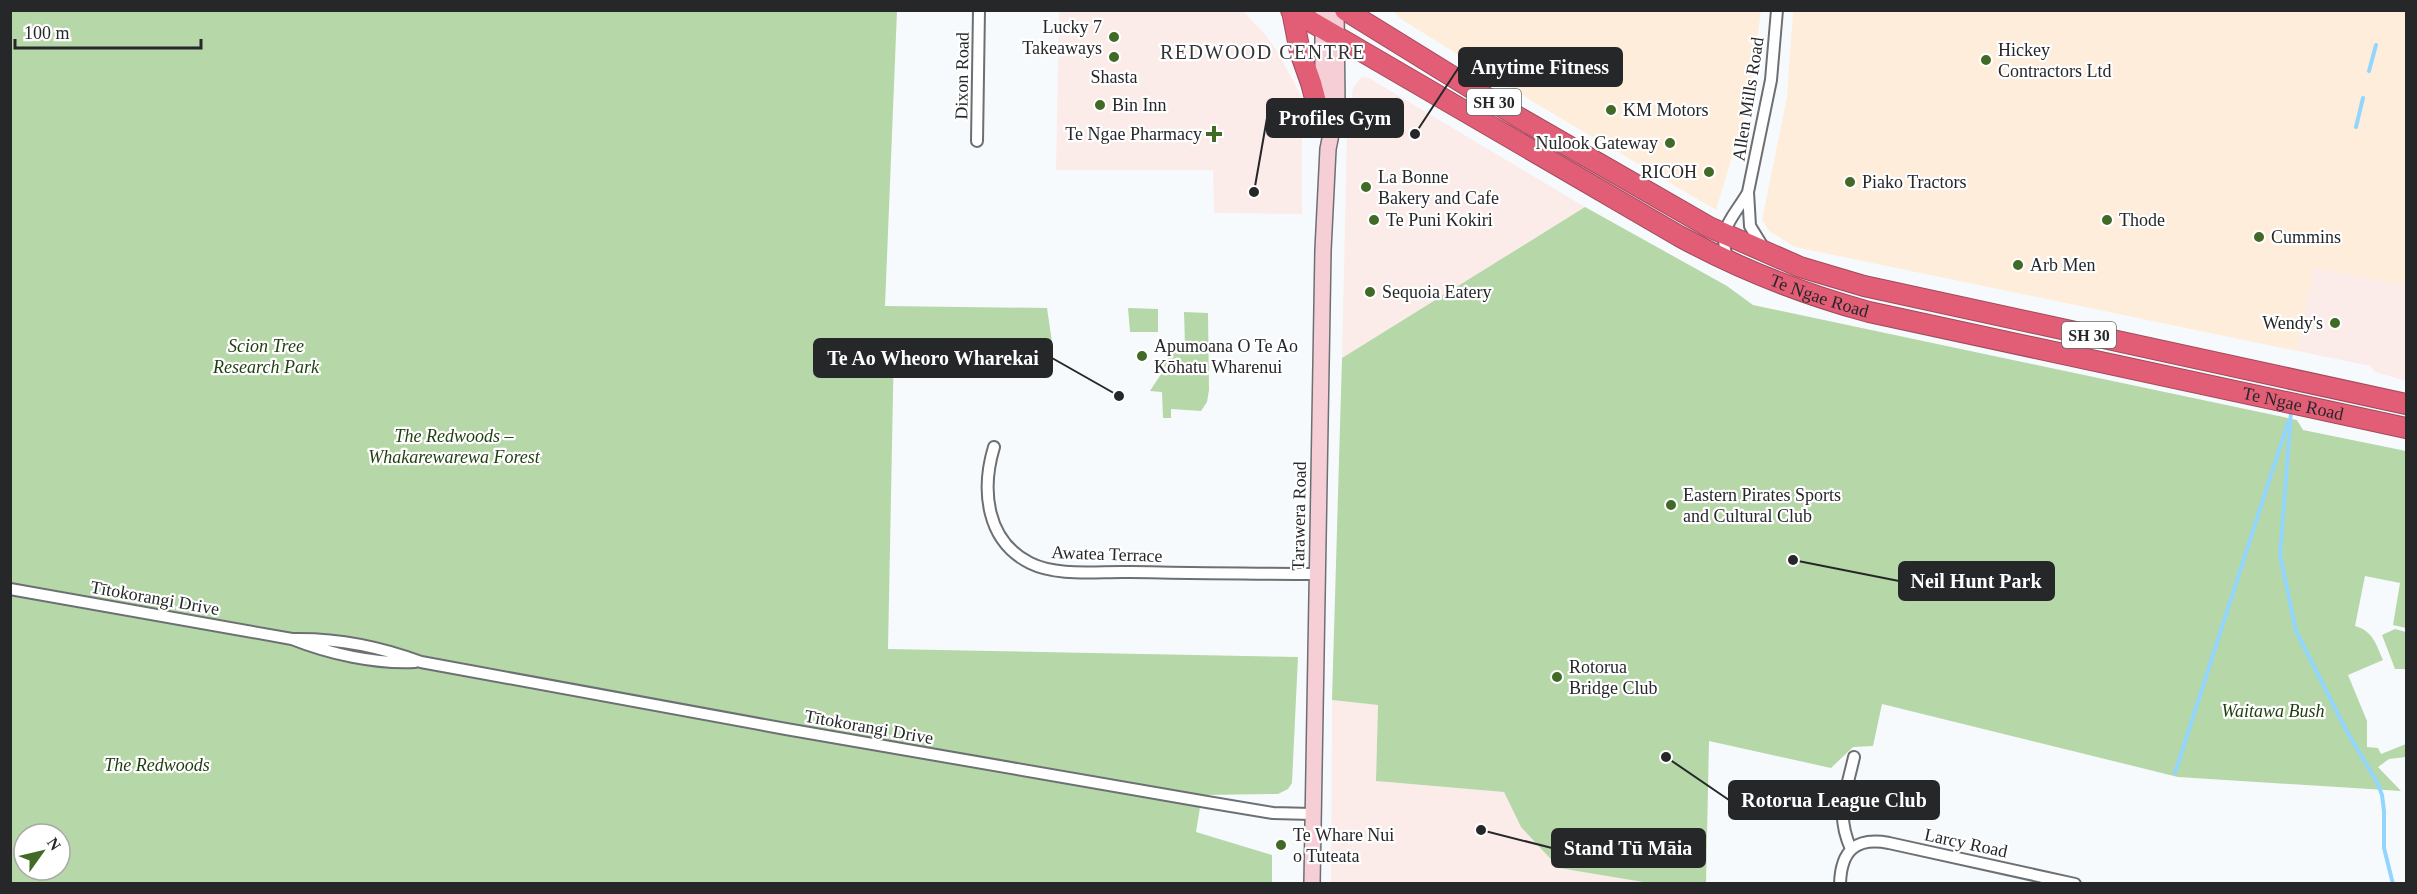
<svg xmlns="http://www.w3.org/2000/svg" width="2417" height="894" viewBox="0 0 2417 894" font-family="Georgia,serif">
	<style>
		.commercial { fill: #fcece9 }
		.industrial { fill: #feeddb }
		.green { fill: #b6d7a8; fill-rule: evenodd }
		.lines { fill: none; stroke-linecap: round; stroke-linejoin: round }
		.stream { stroke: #93d6fd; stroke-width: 4 }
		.street-casing { stroke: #6d7073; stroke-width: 14 }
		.secondary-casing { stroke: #6d7073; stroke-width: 18 }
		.highway-casing { stroke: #a04a5b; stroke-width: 22 }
		.street { stroke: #fff; stroke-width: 10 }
		.secondary { stroke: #f6ced6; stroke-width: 15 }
		.highway { stroke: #e25d76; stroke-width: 20 }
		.poi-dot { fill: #406a26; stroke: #fff; stroke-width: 2 }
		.labels { text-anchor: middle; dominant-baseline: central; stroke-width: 4.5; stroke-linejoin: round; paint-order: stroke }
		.shield { fill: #fff; stroke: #676869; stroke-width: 1.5 }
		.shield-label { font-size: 16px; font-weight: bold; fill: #262729 }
		.poi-label { font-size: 18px; fill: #262729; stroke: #fff; text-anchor: start }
		.street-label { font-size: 18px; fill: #262729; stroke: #fff }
		.park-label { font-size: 18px; font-style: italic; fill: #1e3d0c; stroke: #fff }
		.neighbourhood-label { font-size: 20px; letter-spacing: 1.5px; fill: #333638; stroke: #fff }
		.leader { fill: none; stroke: #262729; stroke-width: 2 }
		.callout-dot { fill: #262729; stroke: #fff; stroke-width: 2 }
		.callout { fill: #262729; stroke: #262729; stroke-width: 2 }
		.callout-label { font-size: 20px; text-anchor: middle; font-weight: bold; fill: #fff }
	</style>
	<rect width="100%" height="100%" fill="#f7fafd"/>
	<path class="commercial" d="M1059,11H1243L1264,33L1277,51L1302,97V214L1214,213L1213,170H1056Z
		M1362,77L1369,78L1585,207L1342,358L1347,133L1353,87Z
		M2314,266L2406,286V381L2375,372L2370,366L2297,351Z
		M1332,700L1378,705L1376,781L1504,792L1521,827L1559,868L1649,883L1331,884Z"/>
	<path class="industrial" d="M1393,11H1761L1749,100L1716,210L1535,103L1401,19Z
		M1793,11H2406V286L2314,267L2297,351L1795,247L1769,231L1762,220L1787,97Z"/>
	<path class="green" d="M10,11H897L885,306L1047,308L1052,342L894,343L888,649L1298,657L1292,783L1288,789L1278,794L1202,795L1196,832L1272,855V883H11ZM24,834H60V870H24Z
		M1585,207L1727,286L1753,305L2297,420L2303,430L2406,451V628L2393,625L2400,583L2365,576L2355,626C2373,631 2376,644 2383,660L2348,675L2367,721V747L2378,748L2381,754L2406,744V757L2389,759L2378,767L2401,791L2178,777L1882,704L1873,746L1853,747L1831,768L1709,741L1706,883H1649L1559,868L1521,827L1504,792L1376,781L1378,705L1332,700L1342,358Z
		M1128,308L1158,309V332H1130Z
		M1184,312L1208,313L1209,390L1207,402L1201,411L1171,409V418H1163L1162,392L1150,391C1154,384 1160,377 1163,370C1169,352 1160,347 1185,346Z
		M2395,629L2406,632V669H2395L2382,635Z"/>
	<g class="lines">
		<path class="stream" d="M2369,71L2376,45
			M2356,127L2363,98
			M2291,412L2280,555L2296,631L2346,730L2377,782L2382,795L2384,811V848L2393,884
			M2175,773L2288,422"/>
		<g class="street-casing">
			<path id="street" d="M977,141L979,10
				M1763,247L1750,226L1748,192L1771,80L1777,10
				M1728,261C1717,228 1731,221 1747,194
				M994,447C981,490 986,541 1030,563C1058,577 1098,571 1130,572C1192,573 1255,574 1318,574
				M10,589L292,639C330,654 375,664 415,662
				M292,639C335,638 381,647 421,662L786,729L1207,802L1273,813L1312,814
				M1851,849C1835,814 1846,793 1854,757
				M1840,884C1841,850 1856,837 1889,843L2075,884"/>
		</g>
		<g class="secondary-casing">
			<path id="secondary" d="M1323,10V114
				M1312,884L1323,250L1328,149L1337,104L1336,10"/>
		</g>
		<g class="highway-casing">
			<g id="highway">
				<path id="s1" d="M1291,10L1679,236C1739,269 1803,294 1869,312L2406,428"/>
				<path d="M1345,10L1518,117L1709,227L1800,267L1864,286L2406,404"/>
				<path d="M1292,11L1300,52L1311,83L1322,125"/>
			</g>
		</g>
		<use href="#street" class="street"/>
		<use href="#secondary" class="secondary"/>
		<use href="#highway" class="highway"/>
	</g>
	<g class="poi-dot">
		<circle cx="1114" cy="37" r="6"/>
		<circle cx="1114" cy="57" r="6"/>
		<circle cx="1986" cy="60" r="6"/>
		<circle cx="1100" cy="105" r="6"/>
		<circle cx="1611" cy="110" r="6"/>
		<path d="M1211 125h6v6h6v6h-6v6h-6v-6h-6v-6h6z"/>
		<circle cx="1670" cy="143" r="6"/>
		<circle cx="1709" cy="172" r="6"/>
		<circle cx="1850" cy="182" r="6"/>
		<circle cx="1366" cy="187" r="6"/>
		<circle cx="1374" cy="220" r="6"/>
		<circle cx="2107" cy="220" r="6"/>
		<circle cx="2259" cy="237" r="6"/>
		<circle cx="2018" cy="265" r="6"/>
		<circle cx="1370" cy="292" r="6"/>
		<circle cx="2335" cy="323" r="6"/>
		<circle cx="1142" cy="356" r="6"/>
		<circle cx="1671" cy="505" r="6"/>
		<circle cx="1557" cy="677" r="6"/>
		<circle cx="1281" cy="845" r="6"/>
	</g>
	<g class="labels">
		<g class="shield">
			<rect x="1467" y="89" width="54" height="26" rx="4.5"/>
			<rect x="2062" y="322" width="54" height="26" rx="4.5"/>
		</g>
		<g class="shield-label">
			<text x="1494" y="102">SH 30</text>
			<text x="2089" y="335">SH 30</text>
		</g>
		<g class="poi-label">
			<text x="1102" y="27" text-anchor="end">Lucky 7<tspan x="1102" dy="21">Takeaways</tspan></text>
			<text x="1998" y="50">Hickey<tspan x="1998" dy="21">Contractors Ltd</tspan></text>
			<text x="1114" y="77" text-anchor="middle">Shasta</text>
			<text x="1112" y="105">Bin Inn</text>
			<text x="1623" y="110">KM Motors</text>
			<text x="1202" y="134" text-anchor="end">Te Ngae Pharmacy</text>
			<text x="1658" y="143" text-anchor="end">Nulook Gateway</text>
			<text x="1697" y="172" text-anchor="end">RICOH</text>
			<text x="1378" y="177">La Bonne<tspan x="1378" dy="21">Bakery and Cafe</tspan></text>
			<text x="1862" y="182">Piako Tractors</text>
			<text x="1386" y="220">Te Puni Kokiri</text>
			<text x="2119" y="220">Thode</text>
			<text x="2271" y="237">Cummins</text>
			<text x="2030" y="265">Arb Men</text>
			<text x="1382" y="292">Sequoia Eatery</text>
			<text x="2323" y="323" text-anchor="end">Wendy's</text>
			<text x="1154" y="346">Apumoana O Te Ao<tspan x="1154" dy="21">Kōhatu Wharenui</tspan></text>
			<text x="1683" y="495">Eastern Pirates Sports<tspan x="1683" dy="21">and Cultural Club</tspan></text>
			<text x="1569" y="667">Rotorua<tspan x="1569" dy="21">Bridge Club</tspan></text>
			<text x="1293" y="835">Te Whare Nui<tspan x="1293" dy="21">o Tuteata</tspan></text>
		</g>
		<g class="street-label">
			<text transform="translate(962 76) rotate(-89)">Dixon Road</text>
			<text transform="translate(1748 99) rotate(-81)">Allen Mills Road</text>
			<text stroke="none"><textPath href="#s1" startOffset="602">Te Ngae Road</textPath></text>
			<text stroke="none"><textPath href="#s1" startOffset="1088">Te Ngae Road</textPath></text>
			<text transform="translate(1299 516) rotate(-89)">Tarawera Road</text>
			<text transform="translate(1107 554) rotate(2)">Awatea Terrace</text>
			<text transform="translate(155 598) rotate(10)">Tītokorangi Drive</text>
			<text transform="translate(869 727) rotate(10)">Tītokorangi Drive</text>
			<text transform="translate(1966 843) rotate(12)">Larcy Road</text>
		</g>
		<g class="park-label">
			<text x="266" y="346">Scion Tree<tspan x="266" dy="21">Research Park</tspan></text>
			<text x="454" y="436">The Redwoods –<tspan x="454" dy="21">Whakarewarewa Forest</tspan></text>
			<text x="2273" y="711">Waitawa Bush</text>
			<text x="157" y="765">The Redwoods</text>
		</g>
		<g class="neighbourhood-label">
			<text x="1263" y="52">REDWOOD CENTRE</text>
		</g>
	</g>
	<path class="leader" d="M1415 134L1459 67M1254 192L1267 118M1119 396L1052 358M1793 560L1899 581M1666 757L1729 800M1481 830L1552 848"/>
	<g class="callout-dot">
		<circle cx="1415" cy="134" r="6"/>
		<circle cx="1254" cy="192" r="6"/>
		<circle cx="1119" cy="396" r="6"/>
		<circle cx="1793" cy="560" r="6"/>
		<circle cx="1666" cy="757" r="6"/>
		<circle cx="1481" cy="830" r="6"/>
	</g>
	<g class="callout">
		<rect x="1459" y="48" width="163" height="38" rx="6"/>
		<rect x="1267" y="99" width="136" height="38" rx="6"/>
		<rect x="814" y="339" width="238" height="38" rx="6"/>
		<rect x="1899" y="562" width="155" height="38" rx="6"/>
		<rect x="1729" y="781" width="210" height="38" rx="6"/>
		<rect x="1552" y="829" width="153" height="38" rx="6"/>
	</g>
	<g class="callout-label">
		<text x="1540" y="74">Anytime Fitness</text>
		<text x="1335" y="125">Profiles Gym</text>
		<text x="933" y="365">Te Ao Wheoro Wharekai</text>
		<text x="1976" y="588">Neil Hunt Park</text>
		<text x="1834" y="807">Rotorua League Club</text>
		<text x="1628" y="855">Stand Tū Māia</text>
	</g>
	<rect width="2417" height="894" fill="none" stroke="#262729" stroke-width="24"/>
	<g transform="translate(42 852) rotate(56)"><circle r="28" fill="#ffffff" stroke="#a8a9a9" stroke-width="1.5"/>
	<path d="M0-4.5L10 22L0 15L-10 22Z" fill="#406a26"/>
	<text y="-9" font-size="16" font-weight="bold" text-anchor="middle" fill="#262729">N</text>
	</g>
	<path d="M15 39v9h186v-9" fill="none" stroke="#262729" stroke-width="3"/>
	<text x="24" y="39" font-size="18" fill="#262729" stroke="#ffffff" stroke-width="4.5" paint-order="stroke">100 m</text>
</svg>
